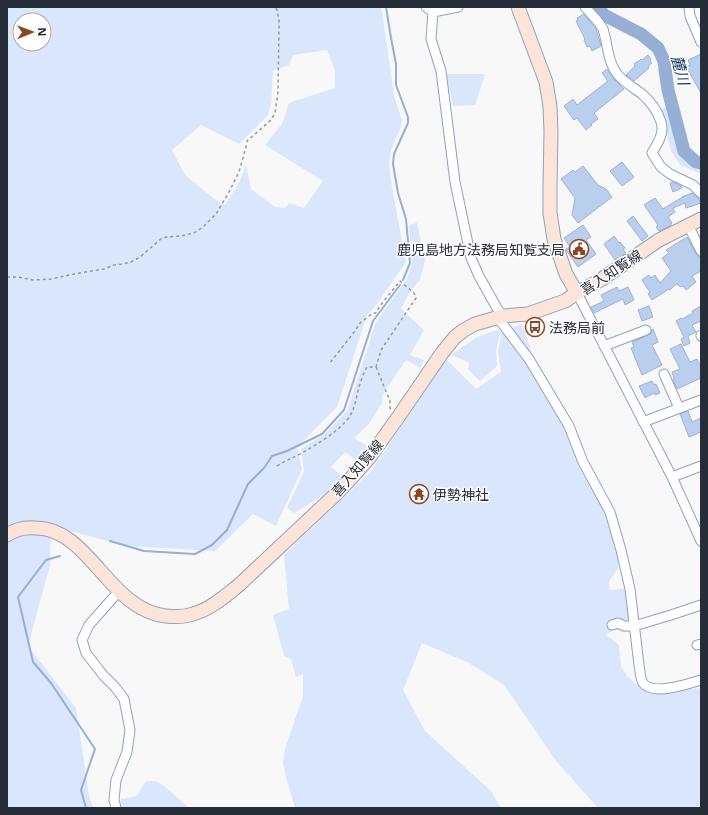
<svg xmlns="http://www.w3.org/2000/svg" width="708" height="815" viewBox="0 0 708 815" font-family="'Open Sans','Noto Sans JP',sans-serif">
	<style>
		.green { fill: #d9e6fb; fill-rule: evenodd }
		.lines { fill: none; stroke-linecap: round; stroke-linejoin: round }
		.stream { stroke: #97afd5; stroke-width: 2 }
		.river { stroke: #97afd5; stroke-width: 13 }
		.building { fill: #baceee; stroke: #9fb2d1 }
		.street-casing { stroke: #8fa2c0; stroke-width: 11 }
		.secondary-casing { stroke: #8fa2c0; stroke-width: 15 }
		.path { stroke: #94989e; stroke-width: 1.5; stroke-dasharray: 3 3; stroke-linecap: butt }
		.street { stroke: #fff; stroke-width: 9 }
		.secondary { stroke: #fce4d9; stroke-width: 13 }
		.labels { text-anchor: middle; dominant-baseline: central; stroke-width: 3; stroke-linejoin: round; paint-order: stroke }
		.poi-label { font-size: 14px; fill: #252d39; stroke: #fff; text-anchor: start }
		.street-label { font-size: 14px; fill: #252d39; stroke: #fff }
		.water-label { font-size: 15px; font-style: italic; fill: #153161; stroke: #fff }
	</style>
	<rect width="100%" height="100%" fill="#f8f8f8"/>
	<path class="green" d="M7,7H381L387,45L394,96L402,120L401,127L391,150L389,164L392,188L406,262L374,308L367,315L337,407L297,447L302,469L276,526L253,514L215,551L127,546L51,526L50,565L28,646L76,708L89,796L93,808H7ZM20,20H44V44H20ZM327,50L335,71V88L289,103L282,124L265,145L323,181L304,208L289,203L285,208L275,207L251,189L246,165L240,181L225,205L217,201L185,175L172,150L201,125L239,144L268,115L271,104L273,71L289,65L293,55Z
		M657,69H660L673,125L681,153L692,165L701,168V174L680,165L671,151L661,111L666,106Z
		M446,74H485L475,105L453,106Z
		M417,223L419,233L425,260L420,280L409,293L401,309L424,330L410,355L424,360L420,368L406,360L383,394L382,403L368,425L354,438L369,447L356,460L345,452L331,467L343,477L324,495L294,513L287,508L304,471L301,449L324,435L347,411L376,322L407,279L412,263L409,225Z
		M522,324L531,350L526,359L566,427L608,516L618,554V569L609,581L610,590L628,588L631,623L625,632L614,629L606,635L619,645L621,667L628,677L641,688L654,693L701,688V808H598L557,762L504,685L467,662L422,643L403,690L425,731L491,791L501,808H295L286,777L283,763L285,749L303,696V674L296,677L291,659L284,656L273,615L289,609L284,555L372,470L446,359L476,389L501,372L498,352L502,332Z
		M497,330L501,331L496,351L497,366L480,381L468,369L469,363C464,359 457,358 451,355L477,337Z
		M147,781H155L163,785L189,808H125L120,804L121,799L137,796L143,785Z"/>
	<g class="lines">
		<path class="stream" d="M386,7L391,38L396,64V85L408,117V123L394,154L393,164L398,193L406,219L410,263L403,280
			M110,541L144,551L195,554L212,545L227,530L248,484L264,468L272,456L287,451L322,434L344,410L373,321L400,285
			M60,556L46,560L18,597L33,662L51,683L95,749L81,790L86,808"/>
		<path class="river" d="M598,7L604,15L641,34L658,48L664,61L668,90L684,151L696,162L701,163"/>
	</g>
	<path class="building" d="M584,14L596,29L600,42L601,46L592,51L590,46L587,47L584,40L585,39L576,21L578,20L577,18Z
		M701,54V93L686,67L690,65L688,60Z
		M648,55L651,59L650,61L652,63L648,66L649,68L634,81L626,75L635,66L634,64L638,61H639L641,59L642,60Z
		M607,69L614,79L624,89L594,113L598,119L591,124L592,125L586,130L577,118L574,120L564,106L573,99L577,105L608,81L602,73Z
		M622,162L634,177L622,186L610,171Z
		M583,166L598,185L606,189L612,197L578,223L572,215L575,198L561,179L573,170L575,172Z
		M673,182L681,186L682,188L673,192L670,183Z
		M692,193L699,199L701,203L686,208L685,203L673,208L675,212L668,217L672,223L670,226L659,231L656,227L658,225L644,205L655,198L663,209L684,196Z
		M633,216L648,236L642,241L627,221Z
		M583,225L591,237L586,240L596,254L578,267L566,250V249L570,247L564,238Z
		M614,236L619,243L620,242L625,248L623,249L626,253L615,260L604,244Z
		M687,237L696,254L701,258V271L692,276L696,282L686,290L683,286L681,287L676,284L670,290L669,289L652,300L648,294L650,292L642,280L649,275L651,278L655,275L660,283L671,271L662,258L669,253L666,250Z
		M617,287L619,291L628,287L634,300L625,305L623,299L594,313L591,307L604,301L601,295Z
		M649,306L653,317L642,321L638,310Z
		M701,306V321L692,325L696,332L688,336L690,343L684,346L681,339L684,337L676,321L681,318L682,319L693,313L692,311Z
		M653,329L658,342L652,345L662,365L642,375L631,348L634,347L632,342L648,335L651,333L652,330Z
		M681,344L690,362L697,359L701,367V378L677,389L673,379L674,378L672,372L680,369L670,349Z
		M652,381L654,385L656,384L660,393L655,395L654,393L645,398L639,386Z
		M688,411L692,422L701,418V432L689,437L680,414Z"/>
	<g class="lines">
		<g class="street-casing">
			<path id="street" d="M426,7L433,12L458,7
				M585,7C591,14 599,21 603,29C604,32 605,37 606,41C608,52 610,65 618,75C625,83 634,88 642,94C650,101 658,112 661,122C665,133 657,144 652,153L661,167L670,174L693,185L701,193
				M689,7L690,16L701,42
				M433,12L431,39L441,71L455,182L471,258L479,276L498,310L503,316
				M688,225L701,251
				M577,293L672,477L701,541
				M498,318L529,359L569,426L583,462L610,512L621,550L630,589L639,665C640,670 640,678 643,683C653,696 688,684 701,680
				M701,335V336
				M604,346L646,330
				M664,374L679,408
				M643,422L701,400
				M672,477L701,466
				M612,625L618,623L624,626H634L671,615L701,605
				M697,645L701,644
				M116,808L114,800L116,780L127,752L130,730L124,699L115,687L103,675L86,653L82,640L89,625L119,591"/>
		</g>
		<g class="secondary-casing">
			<path id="secondary" d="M518,7L546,82L550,106L551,132L550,186V213L554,239L566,274L577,293
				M7,535C16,529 26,527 36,528C89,528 109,610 166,616C175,617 184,617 193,614C211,609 225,596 239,585L336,494L354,475L369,458L399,416L442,353L455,337L464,330L475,324L503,316L528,314L565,301L577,293L602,279L659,240L701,219"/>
		</g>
		<path class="path" d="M7,277H18L33,280L51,279L79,273L104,269L114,265L123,264L131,262L140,257L162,238L167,237L181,236L194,233L203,227L216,214L228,194L239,172L246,147L247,141L271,120L275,113L278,92L279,25V19L276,7
			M376,367L390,401V408L392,410
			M277,466C286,460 293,458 302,453C317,444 340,431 350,416C357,403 356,394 361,381C362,376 365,371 367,367H376L381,350L416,298L414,293L400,281L379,307L376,313H373L360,323L355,331L329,364"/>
		<use href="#street" class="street"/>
		<use href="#secondary" class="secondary"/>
	</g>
	<defs>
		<g id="civic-ring" transform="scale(1)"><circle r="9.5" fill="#fff" stroke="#8c4520" stroke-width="1.5"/><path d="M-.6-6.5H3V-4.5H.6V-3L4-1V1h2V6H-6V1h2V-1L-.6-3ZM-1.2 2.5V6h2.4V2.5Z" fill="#8c4520"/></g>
		<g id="bus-ring" transform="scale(1)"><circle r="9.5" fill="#fff" stroke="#8c4520" stroke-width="1.5"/><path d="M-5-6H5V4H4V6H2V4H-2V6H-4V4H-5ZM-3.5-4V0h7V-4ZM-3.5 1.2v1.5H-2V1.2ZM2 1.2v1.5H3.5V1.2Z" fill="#8c4520"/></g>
		<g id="temple-ring" transform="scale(1)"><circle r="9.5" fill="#fff" stroke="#8c4520" stroke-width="1.5"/><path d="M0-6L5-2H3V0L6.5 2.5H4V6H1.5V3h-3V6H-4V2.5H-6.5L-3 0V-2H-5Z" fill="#8c4520"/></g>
	</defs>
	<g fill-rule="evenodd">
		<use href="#civic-ring" x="579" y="249"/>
		<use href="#bus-ring" x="535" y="327"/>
		<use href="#temple-ring" x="419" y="494"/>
	</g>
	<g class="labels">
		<g class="poi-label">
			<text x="565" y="249" text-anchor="end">鹿児島地方法務局知覧支局</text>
			<text x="549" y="327">法務局前</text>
			<text x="433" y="494">伊勢神社</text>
		</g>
		<g class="street-label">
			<text transform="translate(611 272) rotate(-33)">喜入知覧線</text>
			<text transform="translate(357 468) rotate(-49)">喜入知覧線</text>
		</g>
		<g class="water-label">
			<text transform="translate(681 70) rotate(75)">麓川</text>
		</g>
	</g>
	<rect width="708" height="815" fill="none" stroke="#252d39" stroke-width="16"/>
	<g transform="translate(32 32) rotate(89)"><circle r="19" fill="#ffffff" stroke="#a8abb0"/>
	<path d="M0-3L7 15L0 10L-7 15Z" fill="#8c4520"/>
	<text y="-6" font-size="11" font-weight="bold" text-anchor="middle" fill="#252d39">N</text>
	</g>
</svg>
